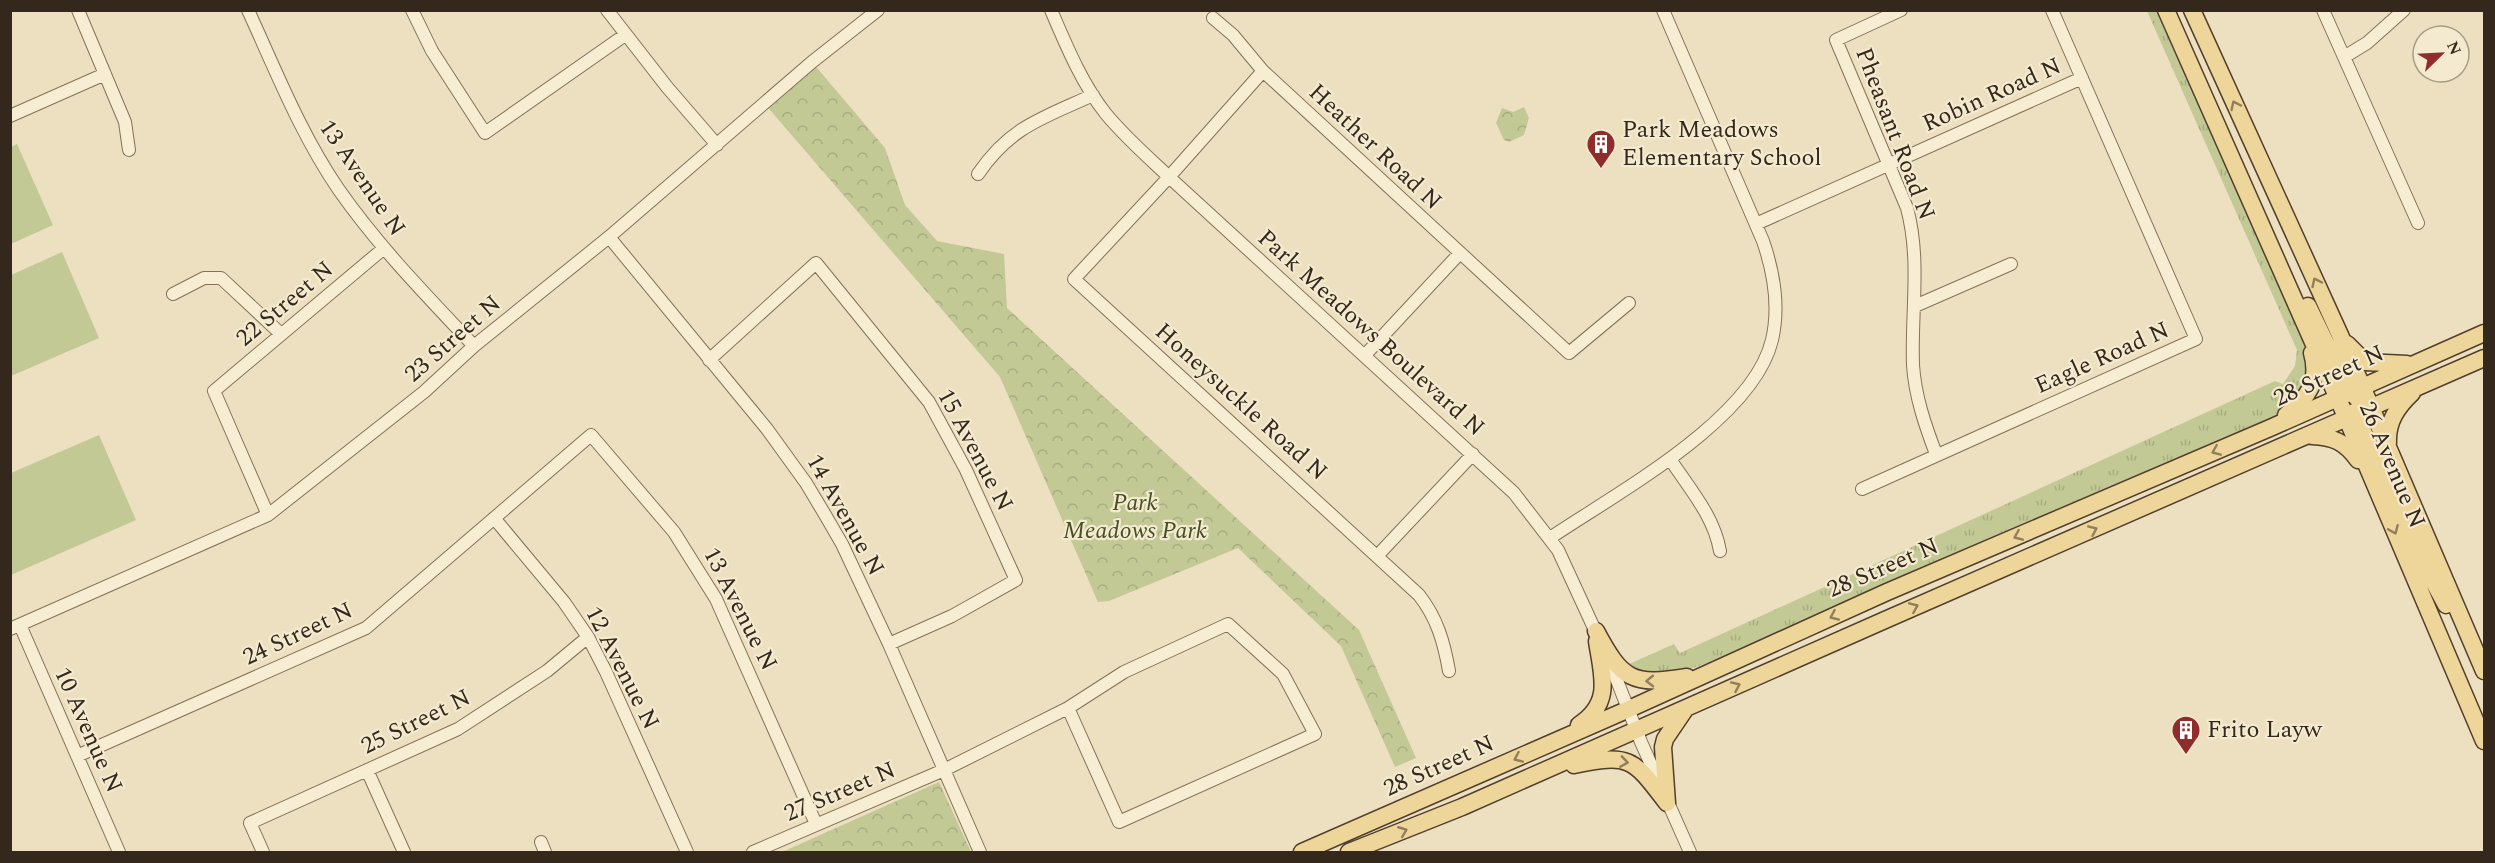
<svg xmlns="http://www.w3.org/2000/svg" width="2495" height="863" viewBox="0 0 2495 863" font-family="Spectral,serif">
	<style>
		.grass { fill: url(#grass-tufts) }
		.park { fill: url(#park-crowns) }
		.garden { fill: #c2c995 }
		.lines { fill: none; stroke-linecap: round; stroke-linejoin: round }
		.minor-casing { stroke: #847159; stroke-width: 14 }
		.major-casing { stroke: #513f2d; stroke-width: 19 }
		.minor { stroke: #f7edd3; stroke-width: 12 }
		.major { stroke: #eed599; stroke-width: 16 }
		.oneway { stroke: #917e5b }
		.labels { text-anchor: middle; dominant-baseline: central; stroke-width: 4.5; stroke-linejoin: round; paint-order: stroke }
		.street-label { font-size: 24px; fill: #34281d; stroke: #f3eacf }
		.poi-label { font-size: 24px; fill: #34281d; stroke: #f3eacf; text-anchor: start }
		.park-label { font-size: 24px; font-style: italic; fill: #444f24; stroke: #f3eacf }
	</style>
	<defs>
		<pattern id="grass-tufts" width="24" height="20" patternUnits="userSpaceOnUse" patternTransform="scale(1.5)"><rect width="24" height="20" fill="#c2c995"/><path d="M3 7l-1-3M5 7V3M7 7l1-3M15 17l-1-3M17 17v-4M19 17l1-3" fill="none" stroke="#a7ad80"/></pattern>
		<pattern id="park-crowns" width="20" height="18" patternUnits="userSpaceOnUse" patternTransform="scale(1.5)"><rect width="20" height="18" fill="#c2c995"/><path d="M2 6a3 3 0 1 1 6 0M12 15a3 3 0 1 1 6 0" fill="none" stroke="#a7ad80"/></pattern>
	</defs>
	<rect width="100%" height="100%" fill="#ece0c0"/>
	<path class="grass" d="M2147,11H2166L2300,332L2312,367L2300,400L2266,421L1711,662L1681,672L1650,677L1627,665L1674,644L1680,653L2275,381L2283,384L2295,366L2297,350Z"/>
	<path class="park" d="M812,62L885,148L905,205L937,241L1004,254L1007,308L1359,630L1416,758L1395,767L1341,646L1238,548L1109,601L1098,602L1000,377L764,103Z
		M1524,107L1529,118L1524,135L1509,142L1504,140L1496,123L1502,108L1513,112Z
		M939,782L971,852H782Z"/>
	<path class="garden" d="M17,144L53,225L11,244V147Z
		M62,252L99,338L11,376V275Z
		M99,435L136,520L11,575V473Z"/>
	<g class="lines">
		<g class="minor-casing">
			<path id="minor" d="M78,10L125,122L129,150
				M248,10C276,71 301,135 339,190C379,247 427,296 474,346
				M412,10L432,51L485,133L625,35
				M607,10L667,87L717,145
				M1051,10C1066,45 1082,84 1106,114C1125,137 1148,157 1169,177L1514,493L1558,550L1599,639
				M1901,10L1836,40L1907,208C1921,260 1911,312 1913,365C1915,396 1925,425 1936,454
				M2323,10L2418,223
				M1213,18L1233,35L1263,71L1569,353L1629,303
				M2344,57L2367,43L2404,10
				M1263,71L1169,177L1074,279L1419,595C1437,618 1444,642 1449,671
				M10,116L105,74
				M978,174C1011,126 1043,118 1093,95
				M1756,224L2082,78
				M609,237L767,429L806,483L824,513L842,544L889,644L980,852
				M173,294L204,278H221L281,334
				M1915,306L2011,264
				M1365,355L1460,253
				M709,360L816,263L929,402L966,470L1016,580L952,616L889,644
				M1670,459C1689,488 1714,516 1720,551
				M1862,489L2196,339L2052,10
				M268,515L214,391L383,249
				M494,518L564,602L588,637L606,672L687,852
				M1550,538C1615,494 1753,420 1772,340C1780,306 1774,273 1763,241L1663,10
				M1378,555L1473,454
				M20,625L119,852
				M10,629L268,515L424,392L474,346L609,237L812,62L878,10
				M1609,660L1641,742L1690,852
				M77,756L366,628L591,435L674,532L716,599L816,824
				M367,770L404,852
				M541,842L545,852
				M263,852L250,823L458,729L547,671L588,637
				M753,852L944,770L1068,708L1124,672L1228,624L1283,674L1315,734L1119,822L1068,708"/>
		</g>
		<g class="major-casing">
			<path id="major" d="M2166,10L2347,419L2484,741
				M2192,10L2340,335L2484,671
				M2308,306L2347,387L2358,399
				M2347,344L2365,362L2407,364
				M2354,412L2432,579L2446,605
				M2286,415C2308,398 2320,381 2312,353
				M2312,436C2334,437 2345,442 2358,460
				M2388,443C2387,422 2397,407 2412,393
				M1596,631C1622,680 1632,686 1687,677
				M1579,725C1613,703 1602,675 1597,641
				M1574,765C1631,753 1633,759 1667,803
				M1667,803L1663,747L1665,739L1684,711
				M1302,852L1629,709L1887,592L2270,428L2484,333
				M1349,852L1462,807L1885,620L2484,358"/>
		</g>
		<use href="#minor" class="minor"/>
		<use href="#major" class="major"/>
	</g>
	<defs><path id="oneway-chevron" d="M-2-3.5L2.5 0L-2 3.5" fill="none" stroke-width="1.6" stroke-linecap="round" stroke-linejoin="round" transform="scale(1.5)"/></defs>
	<g class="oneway">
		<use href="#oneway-chevron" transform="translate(2235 105) rotate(-115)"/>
		<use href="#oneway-chevron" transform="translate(2316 282) rotate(-115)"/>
		<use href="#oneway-chevron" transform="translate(2216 451) rotate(157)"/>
		<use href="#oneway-chevron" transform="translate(2093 530) rotate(-24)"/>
		<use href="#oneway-chevron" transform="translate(2394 530) rotate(67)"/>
		<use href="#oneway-chevron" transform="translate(2018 536) rotate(157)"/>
		<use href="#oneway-chevron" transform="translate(1914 607) rotate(-23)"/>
		<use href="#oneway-chevron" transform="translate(1834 616) rotate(156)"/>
		<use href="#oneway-chevron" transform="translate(1650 681) rotate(179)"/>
		<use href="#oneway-chevron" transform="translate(1736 686) rotate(-24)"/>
		<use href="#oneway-chevron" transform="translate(1518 758) rotate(156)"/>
		<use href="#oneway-chevron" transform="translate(1624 762) rotate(9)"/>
		<use href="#oneway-chevron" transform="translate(1403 831) rotate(-22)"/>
	</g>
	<defs>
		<g id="building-pin" transform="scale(1.5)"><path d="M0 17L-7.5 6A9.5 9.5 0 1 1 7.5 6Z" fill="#902d2c" stroke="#f3eacf"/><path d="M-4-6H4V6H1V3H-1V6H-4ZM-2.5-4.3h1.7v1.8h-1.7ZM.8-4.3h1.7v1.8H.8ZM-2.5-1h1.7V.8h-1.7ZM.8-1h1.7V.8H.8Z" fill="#fff"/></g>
	</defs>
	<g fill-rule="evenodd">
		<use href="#building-pin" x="1601" y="144"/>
		<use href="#building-pin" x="2186" y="730"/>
	</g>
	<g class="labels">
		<g class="street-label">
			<text transform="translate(1992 95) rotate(-24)">Robin Road N</text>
			<text transform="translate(1895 134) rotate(69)">Pheasant Road N</text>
			<text transform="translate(1375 147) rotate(43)">Heather Road N</text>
			<text transform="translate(362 178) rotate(56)">13 Avenue N</text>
			<text transform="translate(285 304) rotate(-40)">22 Street N</text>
			<text transform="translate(1371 333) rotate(42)">Park Meadows Boulevard N</text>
			<text transform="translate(453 339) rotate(-41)">23 Street N</text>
			<text transform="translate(2102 358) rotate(-24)">Eagle Road N</text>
			<text transform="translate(2329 376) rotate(-24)">28 Street N</text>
			<text transform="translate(1241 402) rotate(42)">Honeysuckle Road N</text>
			<text transform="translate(975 450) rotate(62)">15 Avenue N</text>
			<text transform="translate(2392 465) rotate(67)">26 Avenue N</text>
			<text transform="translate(845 515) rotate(61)">14 Avenue N</text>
			<text transform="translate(1883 568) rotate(-23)">28 Street N</text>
			<text transform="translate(740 609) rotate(63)">13 Avenue N</text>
			<text transform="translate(298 634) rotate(-25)">24 Street N</text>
			<text transform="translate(622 668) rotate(63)">12 Avenue N</text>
			<text transform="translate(416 722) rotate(-26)">25 Street N</text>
			<text transform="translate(88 730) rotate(66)">10 Avenue N</text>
			<text transform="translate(1439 766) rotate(-24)">28 Street N</text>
			<text transform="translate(840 792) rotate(-23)">27 Street N</text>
		</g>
		<g class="poi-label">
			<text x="1622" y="130">Park Meadows<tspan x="1622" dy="28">Elementary School</tspan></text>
			<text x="2207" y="730">Frito Layw</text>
		</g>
		<g class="park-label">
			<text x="1135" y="503">Park<tspan x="1135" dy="28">Meadows Park</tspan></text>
		</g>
	</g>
	<rect width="2495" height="863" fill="none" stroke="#34281d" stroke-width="24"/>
	<g transform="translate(2441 54) rotate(66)"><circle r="28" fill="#f3eacf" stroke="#a79c88" stroke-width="1.5"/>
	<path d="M0-4.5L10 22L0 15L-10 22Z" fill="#902d2c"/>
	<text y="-9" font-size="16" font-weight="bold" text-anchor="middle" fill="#34281d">N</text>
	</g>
</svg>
